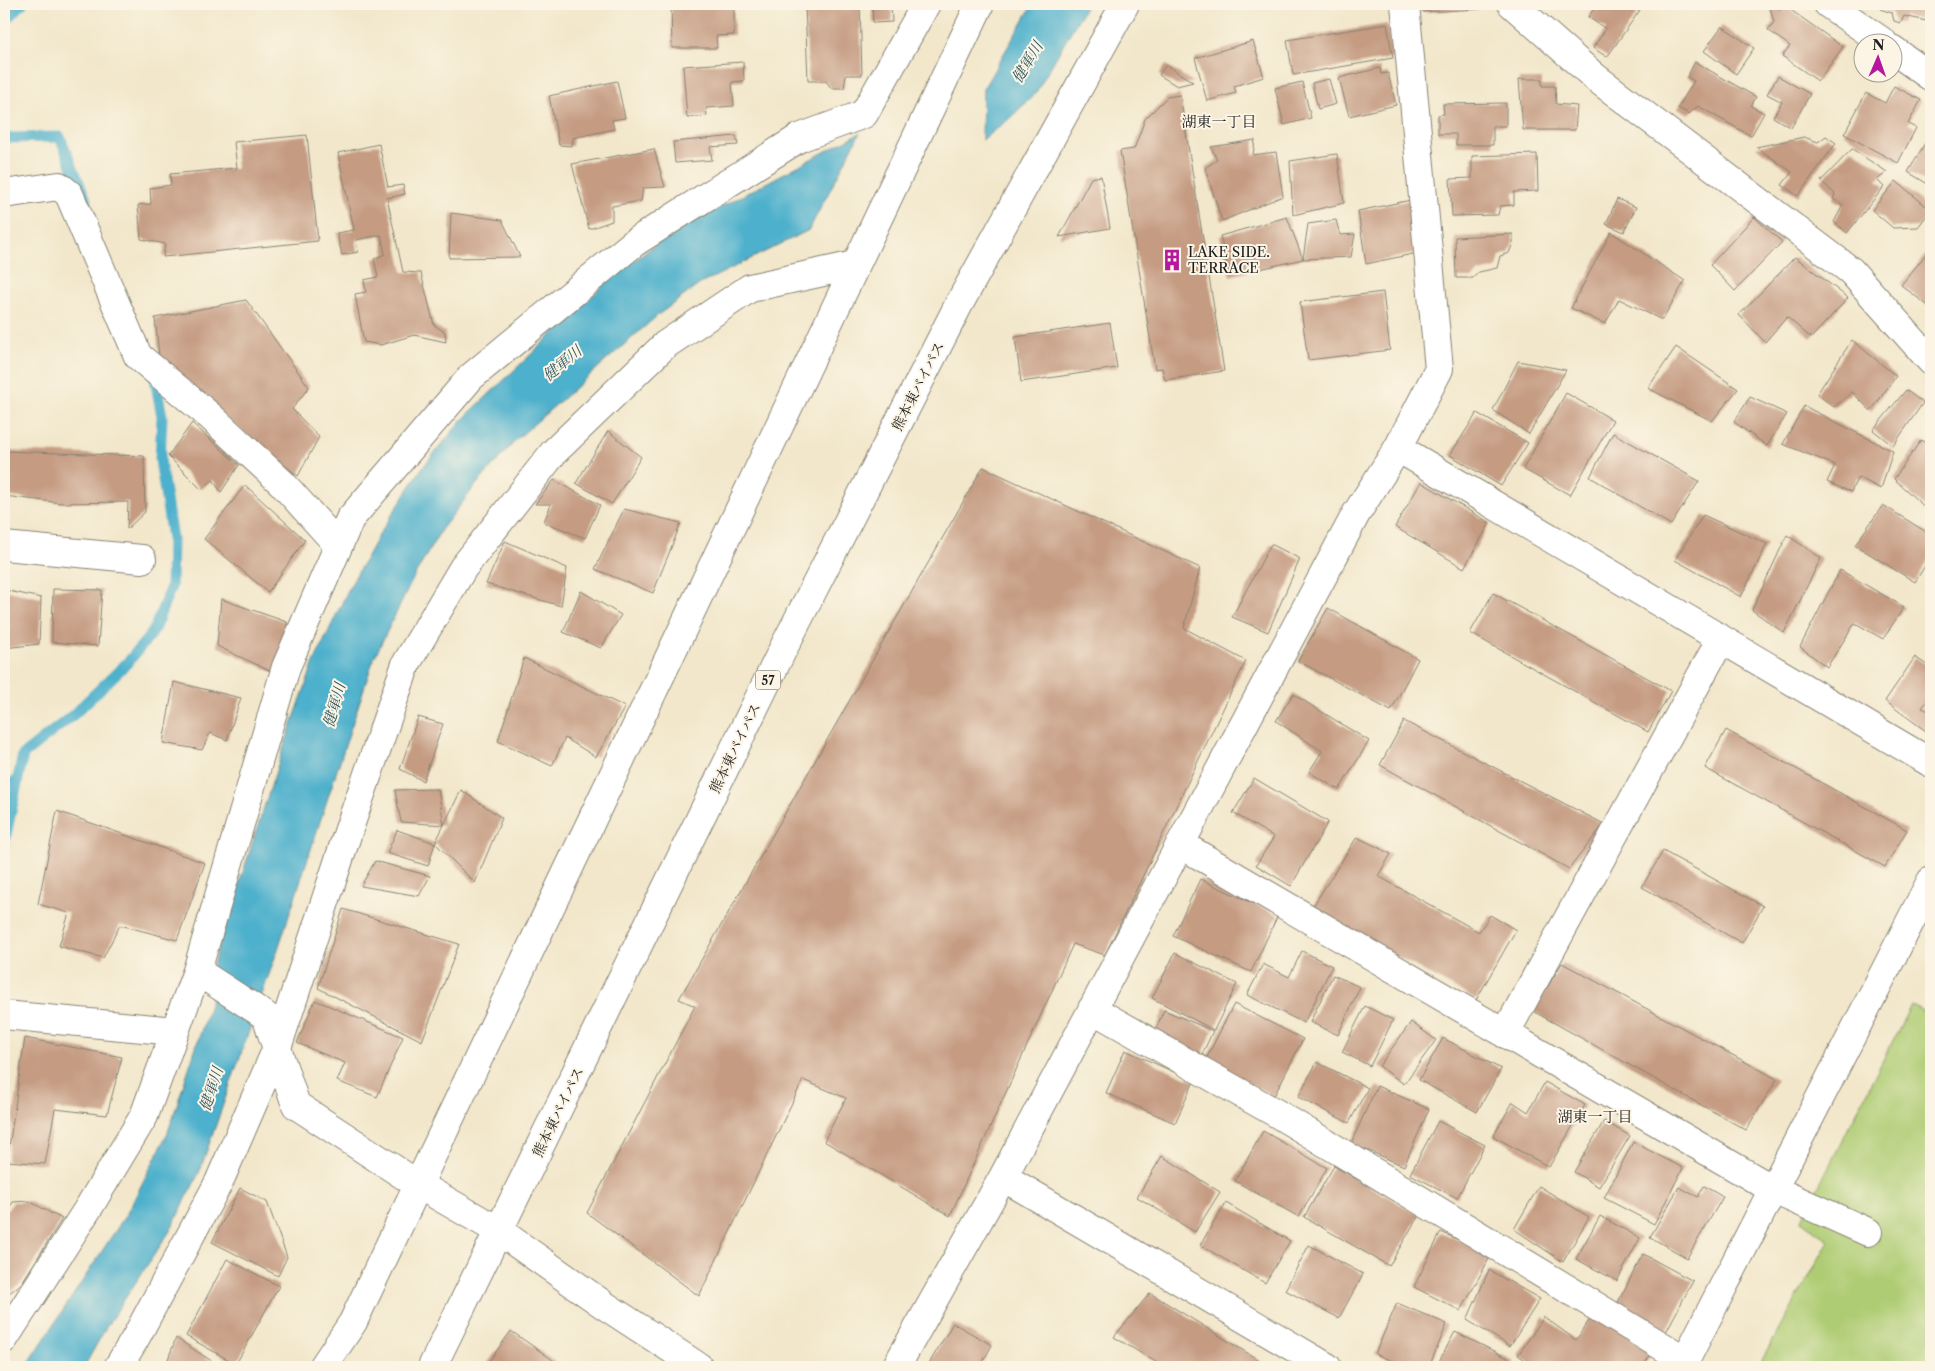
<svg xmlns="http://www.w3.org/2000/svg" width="1935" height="1371" viewBox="0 0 1935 1371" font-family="'Libre Caslon Text','Noto Serif JP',serif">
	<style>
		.green { fill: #aecc73; stroke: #657448 }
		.water { fill: #4db0cc; stroke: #346674 }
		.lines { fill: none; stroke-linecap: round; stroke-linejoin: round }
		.stream { stroke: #4db0cc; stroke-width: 11 }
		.building { fill: #c59b82 }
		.minor-casing { stroke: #878274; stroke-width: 30 }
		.highway-casing { stroke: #878274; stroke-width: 30 }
		.minor { stroke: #fff; stroke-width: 28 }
		.highway { stroke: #fff; stroke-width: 28 }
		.labels { text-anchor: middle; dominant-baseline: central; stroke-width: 4; stroke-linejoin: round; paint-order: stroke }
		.shield { fill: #fcf5e5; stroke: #5f5d58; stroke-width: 1 }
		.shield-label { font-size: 12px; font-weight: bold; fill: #1c1c1c }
		.poi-label { font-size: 14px; fill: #1c1c1c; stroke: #fcf5e5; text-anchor: start }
		.street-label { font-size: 14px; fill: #1c1c1c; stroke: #fcf5e5 }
		.water-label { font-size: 15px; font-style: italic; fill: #305762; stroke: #fcf5e5 }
		.neighbourhood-label { font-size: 15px; fill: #1c1c1c; stroke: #fcf5e5 }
	</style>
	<rect width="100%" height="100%" fill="#fcf5e5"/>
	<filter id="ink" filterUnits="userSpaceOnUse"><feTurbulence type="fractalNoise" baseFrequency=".02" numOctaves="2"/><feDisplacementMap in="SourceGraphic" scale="10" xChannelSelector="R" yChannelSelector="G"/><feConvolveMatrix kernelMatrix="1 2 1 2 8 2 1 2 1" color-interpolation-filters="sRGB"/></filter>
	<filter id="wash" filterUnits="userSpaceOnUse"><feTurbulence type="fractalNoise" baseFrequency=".0096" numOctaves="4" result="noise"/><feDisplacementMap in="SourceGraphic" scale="20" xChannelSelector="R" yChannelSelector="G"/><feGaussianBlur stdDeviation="1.12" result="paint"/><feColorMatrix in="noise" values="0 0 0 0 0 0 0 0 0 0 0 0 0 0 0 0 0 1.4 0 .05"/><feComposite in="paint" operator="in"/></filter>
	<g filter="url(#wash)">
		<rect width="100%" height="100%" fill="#f2e7cb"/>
		<path class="green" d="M1911,1005L1931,1015V1367H1758L1829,1241L1801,1221Z"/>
		<path class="water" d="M1033,4H1087L1035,94L1009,119L982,140L983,89Z
			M860,133L809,230L700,284L658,315L517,439L476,485L441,530L415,575L374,658L278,949L199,1173L170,1231L108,1324L84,1367H26L127,1213L167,1135L210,1004L212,967L283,749L314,662L349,588L377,538L422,468L462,420L609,280L668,235Z"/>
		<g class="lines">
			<path class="stream" d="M4,21L22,4
				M4,138L60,137L87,202
				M4,781L17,784
				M4,844L23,755L73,715L128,662L153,632L171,587L172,538L160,460L162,416L154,374"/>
		</g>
		<g id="blocks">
			<path class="building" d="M671,4H734V35L716,36L717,48H672Z
				M805,4H860L862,75H846L844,88H831L826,81H808Z
				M872,4H891L892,22L873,23Z
				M1422,4H1480L1481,9L1423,12Z
				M1597,4H1631L1640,10L1607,57L1593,48L1606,29L1588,17Z
				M1769,4L1779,9L1788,8L1843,47L1818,81L1782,56L1790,46L1768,30L1774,22Z
				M1882,4H1931V22L1904,16L1901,23L1894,21L1892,13L1880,9Z
				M1387,24L1393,58L1293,75L1287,40Z
				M1722,26L1754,48L1736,74L1704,51Z
				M1253,41L1264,77L1234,86L1236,93L1207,101L1195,58Z
				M743,62L744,81L732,82L734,106L706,108L707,116L687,118L683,66Z
				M1695,62L1756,97L1751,106L1764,113L1751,136L1698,106L1689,114L1678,108L1694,81L1687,77Z
				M1166,65L1193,82L1177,86L1159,75Z
				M1380,68L1381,74L1388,73L1396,105L1349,116L1339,78Z
				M1778,76L1810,94L1791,128L1773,117L1782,102L1767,94Z
				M1329,79L1336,104L1318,109L1312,83Z
				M1519,79H1542V86H1555L1556,104L1577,106L1575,130H1523Z
				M617,81L625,118L612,120L614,129L573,138L572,146L559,145L549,96Z
				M1302,82L1311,118L1284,125L1275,88Z
				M1894,86L1921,100L1908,124L1916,128L1898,163L1844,134L1866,93L1885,103Z
				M1180,95L1224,371L1165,380L1162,368L1155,369L1120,151L1134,149L1145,119L1167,97Z
				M1506,103V126H1493V145H1456V134H1438V115L1444,114L1443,104Z
				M1931,133V186L1908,172Z
				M307,135L318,241L163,257L165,244L141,239L138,205L151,204L150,188L171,185L170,174L237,168L234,142Z
				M736,136L738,145L710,147L712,160L675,163L673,142Z
				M1826,136L1836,143L1798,196L1782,185L1792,172L1756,147L1804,137L1818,142Z
				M1255,140L1253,155L1276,152L1283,196L1222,221L1205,168L1217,160L1211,147Z
				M379,144L388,187L403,185L405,194L387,198L403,272L421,273L434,325L445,332L446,342L414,335L381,345L364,342L355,294L366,292L364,280L378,277L374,259L385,254L381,235L356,240L358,252L342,255L337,233L354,230L338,153Z
				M654,149L665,187L643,188L641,201L612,206V221L589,229L572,164Z
				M1852,149L1887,172L1877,180L1884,187L1847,233L1834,222L1843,205L1833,199L1835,194L1821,181Z
				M1337,154L1344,203L1293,215L1290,161Z
				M1537,154L1538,191L1514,192V205L1500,206L1498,215L1452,216L1450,179L1472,178V156Z
				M1101,176L1110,228L1059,237L1091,178Z
				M1896,181L1931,210L1918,227L1893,228L1872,210Z
				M1617,199L1636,207L1624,232L1606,224Z
				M1411,200L1422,252L1366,264L1358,211Z
				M451,213L502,220L520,257L449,258Z
				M1287,217L1303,259L1230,276L1220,236Z
				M1754,217L1782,242L1735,291L1710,265Z
				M1336,220L1340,235L1355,234L1351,257L1303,259L1308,224Z
				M1611,232L1685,281L1662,320L1619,299L1605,324L1571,308Z
				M1513,234V243L1509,253L1500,256L1497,268L1479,272L1473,278H1456L1455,237Z
				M1931,248V308L1901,285Z
				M1795,257L1848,298L1811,338L1787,317L1765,342L1739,315Z
				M1383,292L1390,350L1308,360L1300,302Z
				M246,300L309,387L292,409L319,437L298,476L160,365L155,318Z
				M1110,323L1117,368L1021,382L1015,337Z
				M1852,340L1896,376L1871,411L1852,392L1834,407L1817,394Z
				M1676,347L1738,389L1712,421L1648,388Z
				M1518,361L1566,370L1529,434L1493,410Z
				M1906,390L1923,403L1893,446L1873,430Z
				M1566,393L1613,420L1570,495L1523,469Z
				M1750,397L1787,414L1767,446L1734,422Z
				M1804,406L1893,451L1881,489L1858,477L1851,492L1827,482L1835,465L1783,444Z
				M1477,413L1528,443L1501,486L1450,455Z
				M192,423L239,465L221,492L213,480L201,489L168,456Z
				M608,431L641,457L612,504L576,483Z
				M1613,433L1699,481L1671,525L1590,477Z
				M1921,440L1931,447L1930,512L1894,479Z
				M4,451L144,456L145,512L127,529L128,502L62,503L4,496Z
				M983,467L1200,568L1184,628L1246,661L1105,955L1073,944L950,1216L824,1141L846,1098L803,1080L699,1296L587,1213L695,1006L679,999Z
				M554,480L600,505L585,538L544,522L551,504H535Z
				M1421,482L1490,523L1464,568L1395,527Z
				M245,485L305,540L268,592L204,539Z
				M1883,505L1931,535V556L1915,582L1855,545Z
				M624,509L681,523L653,593L595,569Z
				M1703,515L1767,544L1741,597L1675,560Z
				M1787,535L1821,558L1784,633L1752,610Z
				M505,541L567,568L561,606L486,584Z
				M1271,544L1300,559L1268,632L1232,617Z
				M1840,570L1904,607L1883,639L1855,623L1827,667L1800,647Z
				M53,589L102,590L98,646L52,642Z
				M4,590L41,598L39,644L4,648Z
				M581,591L621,615L601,648L563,632Z
				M1493,593L1671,691L1648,732L1470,633Z
				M221,599L287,622L283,677L217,646Z
				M1328,608L1418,659L1391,711L1298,661Z
				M1915,657L1931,668V696L1922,708L1931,712L1930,734L1885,701Z
				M524,658L625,707L596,757L565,738L552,766L498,741Z
				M174,682L241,698L227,740L210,733L202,750L163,743Z
				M1293,694L1369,741L1339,790L1309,772L1322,751L1276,721Z
				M418,717L443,724L423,781L400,769Z
				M1404,721L1604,824L1569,869L1380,765Z
				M1726,730L1907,830L1885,867L1705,768Z
				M1254,778L1328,822L1291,886L1256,865L1274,837L1233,813Z
				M438,789L444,825L461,790L502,818L475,883L435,843L444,825L401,822L395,790Z
				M57,811L205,863L177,940L120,925L103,958L59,946L69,913L38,904Z
				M397,830L435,843L428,866L387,853Z
				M1357,837L1391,854L1378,876L1479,932L1490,915L1516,930L1476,1000L1311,909Z
				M1663,851L1763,906L1742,943L1642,887Z
				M375,861L430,876L419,896L361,886Z
				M1200,879L1278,915L1251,972L1173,936Z
				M343,909L459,944L422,1041L318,988Z
				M1302,951L1332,966L1304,1023L1247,995L1263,964L1289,977Z
				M1175,953L1237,984L1214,1030L1152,998Z
				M1562,963L1777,1079L1746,1130L1533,1011Z
				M1333,975L1360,987L1338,1035L1310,1022Z
				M315,1000L403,1037L377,1097L337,1081L345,1063L297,1043Z
				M1234,1004L1303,1039L1274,1096L1205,1061Z
				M1365,1006L1393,1020L1370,1066L1342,1052Z
				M1164,1010L1213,1031L1199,1061L1151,1040Z
				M1411,1022L1436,1040L1404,1084L1379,1066Z
				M25,1038L122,1057L107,1115L55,1109L45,1164L7,1161Z
				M1443,1038L1501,1069L1477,1112L1419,1080Z
				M1125,1050L1194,1081L1175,1123L1106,1093Z
				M1317,1062L1368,1088L1349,1123L1298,1097Z
				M1545,1082L1585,1105L1549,1167L1493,1136L1513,1102L1528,1112Z
				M1377,1086L1429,1109L1404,1166L1351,1143Z
				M1438,1121L1485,1145L1457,1198L1410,1174Z
				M1604,1121L1630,1136L1599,1187L1574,1172Z
				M1263,1131L1327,1168L1299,1217L1235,1181Z
				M1633,1142L1683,1168L1654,1224L1604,1198Z
				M1162,1156L1220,1192L1195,1232L1137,1197Z
				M1334,1166L1419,1215L1389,1266L1304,1217Z
				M1539,1186L1589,1217L1563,1262L1514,1229Z
				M1704,1186L1723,1197L1687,1258L1650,1237L1679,1187L1698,1197Z
				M240,1188L267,1202L287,1257L278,1276L212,1242Z
				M29,1201L62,1219L21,1284L4,1297V1215L13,1202Z
				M1226,1203L1290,1241L1265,1283L1200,1245Z
				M1600,1216L1640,1238L1617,1281L1576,1259Z
				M1441,1232L1491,1255L1461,1311L1414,1287Z
				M1309,1245L1363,1274L1339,1318L1285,1290Z
				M1643,1254L1693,1281L1666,1332L1616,1306Z
				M227,1259L279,1286L236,1364L186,1336Z
				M1489,1270L1540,1299L1510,1346L1467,1320Z
				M1150,1293L1270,1367H1164L1114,1337Z
				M1397,1303L1447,1324L1429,1367H1407L1375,1354Z
				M1595,1312L1653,1352L1642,1367H1535L1518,1355L1544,1317L1576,1340Z
				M953,1323L992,1345L980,1367H927Z
				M511,1331L563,1367H485Z
				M1455,1332L1514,1361L1511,1367H1436Z
				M176,1338L221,1367H165Z"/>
		</g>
	</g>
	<g filter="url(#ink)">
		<use href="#blocks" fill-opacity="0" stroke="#878274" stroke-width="1"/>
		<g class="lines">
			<g class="minor-casing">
				<path id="minor" d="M1512,4L1596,78L1851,271L1931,361
					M1828,4L1883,42
					M1892,49L1931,77
					M4,194L59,186L69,194L138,356L210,416L282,483L338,545
					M1398,448L1931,763
					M4,546L142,559
					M1180,844L1774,1190L1868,1232
					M197,971L266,1016L296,1105L417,1184L499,1231L604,1305L699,1367
					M1092,1009L1276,1113L1685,1360
					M4,1015L175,1031
					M1505,1034L1721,639
					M1003,1177L1327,1367
					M4,1339L89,1207L144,1116L197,971L286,667L350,519L471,377L635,242L799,138L864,114L926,4
					M118,1367L135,1339L219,1182L277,1048L350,826L406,664L463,568L554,452L665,345L750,288L855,265
					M896,1367L1003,1177L1356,514L1398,448L1439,369L1405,4
					M1682,1367L1931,881"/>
			</g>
			<g class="highway-casing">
				<path id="highway" d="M323,1367L353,1322L980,4
					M432,1367L782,651L959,304L1125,4"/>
			</g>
			<use href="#minor" class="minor"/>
			<use href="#highway" class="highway"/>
		</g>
	</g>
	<defs>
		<g id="building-bare" transform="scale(1.725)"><path d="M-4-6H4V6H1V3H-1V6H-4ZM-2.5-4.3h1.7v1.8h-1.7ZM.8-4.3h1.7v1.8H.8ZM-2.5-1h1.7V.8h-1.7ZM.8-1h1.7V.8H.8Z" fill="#b5179e" stroke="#fcf5e5" stroke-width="2.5" paint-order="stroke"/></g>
	</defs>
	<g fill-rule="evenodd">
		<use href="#building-bare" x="1172" y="260"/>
	</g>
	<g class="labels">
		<rect class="shield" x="755.5" y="670.5" width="25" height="19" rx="4"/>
		<g class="shield-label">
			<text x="768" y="680">57</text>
		</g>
		<g class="poi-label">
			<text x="1188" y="252">LAKE SIDE.<tspan x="1188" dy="16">TERRACE</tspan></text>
		</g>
		<g class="street-label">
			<text transform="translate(918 386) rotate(-63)">熊本東バイパス</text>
			<text transform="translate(735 748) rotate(-64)">熊本東バイパス</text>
			<text transform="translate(558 1112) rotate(-64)">熊本東バイパス</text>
		</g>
		<g class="water-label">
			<text transform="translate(1027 62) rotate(-59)">健軍川</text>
			<text transform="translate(562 363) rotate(-40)">健軍川</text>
			<text transform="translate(334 705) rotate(-74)">健軍川</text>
			<text transform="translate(211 1089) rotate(-72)">健軍川</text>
		</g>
		<g class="neighbourhood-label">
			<text x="1219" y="121">湖東一丁目</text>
			<text x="1595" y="1116">湖東一丁目</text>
		</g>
	</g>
	<rect width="1935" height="1371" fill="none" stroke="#fcf5e5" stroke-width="20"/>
	<g transform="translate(1878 58) rotate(2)"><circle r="24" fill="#fcf5e5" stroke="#a29e95"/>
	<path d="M0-4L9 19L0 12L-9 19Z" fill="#b5179e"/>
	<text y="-8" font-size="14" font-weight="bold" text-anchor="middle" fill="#1c1c1c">N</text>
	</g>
</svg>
